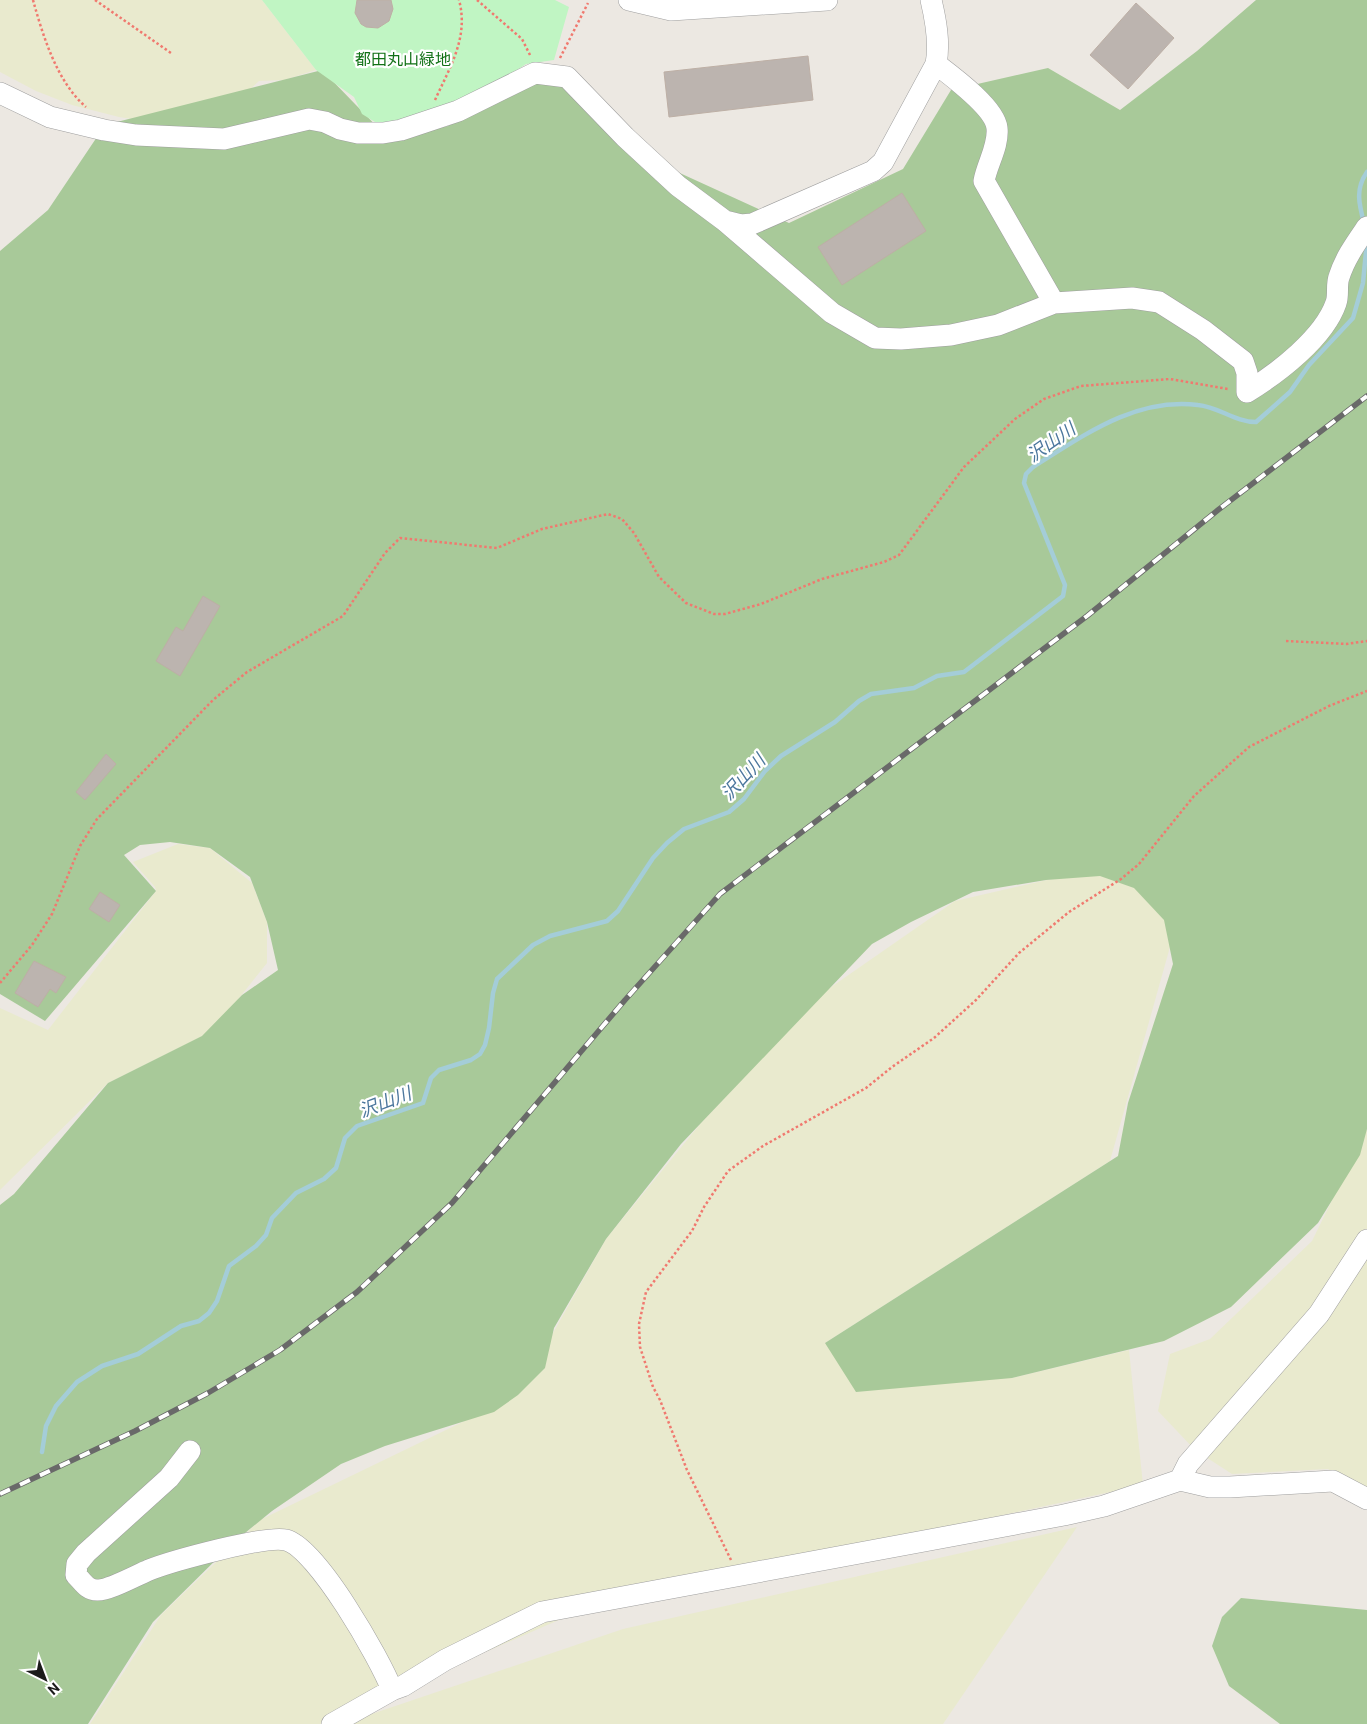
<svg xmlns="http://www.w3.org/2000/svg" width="1367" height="1724" viewBox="0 0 1367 1724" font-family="Roboto,'Noto Sans JP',sans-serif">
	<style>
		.farmland { fill: #e9eace }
		.forest { fill: #a8c999 }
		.park { fill: #c0f5c3 }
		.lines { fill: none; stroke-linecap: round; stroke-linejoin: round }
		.stream { stroke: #a4cdd8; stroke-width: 4.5 }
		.building { fill: #bcb4af; stroke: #bdafa5 }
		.minor-casing { stroke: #9f9f9f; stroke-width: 22 }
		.path { stroke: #f0796f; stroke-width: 2.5; stroke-dasharray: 2.5 2.5; stroke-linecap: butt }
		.minor { stroke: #fff; stroke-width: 21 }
		.rail-casing { stroke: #696969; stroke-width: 5.5 }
		.rail { stroke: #fff; stroke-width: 4; stroke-dasharray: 11; stroke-linecap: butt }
		.labels { text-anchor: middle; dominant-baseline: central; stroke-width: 4.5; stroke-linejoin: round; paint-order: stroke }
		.park-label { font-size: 16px; fill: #127117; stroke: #fff }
		.water-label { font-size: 18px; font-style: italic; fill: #4c779d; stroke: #fff }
	</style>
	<rect width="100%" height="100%" fill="#ece8e2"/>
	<path class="farmland" d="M0,0H262L316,70L284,80L259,81L247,92L145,121L119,117L72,105L36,91L0,72Z
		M178,844L210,848L252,883L267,922V963L213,1031L108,1083L0,1190V1008L48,1030L156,891L155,887L133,862Z
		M1139,864L1177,922L1110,1161L825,1343L1012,1378L1129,1350L1143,1485L602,1601L321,1724H90L161,1615L260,1520L518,1395L606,1239L701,1123L824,992L955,901L1047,880Z
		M1367,1129V1494L1328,1469L1232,1474L1195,1450L1158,1411L1170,1354L1210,1339L1312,1241Z
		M1077,1527L943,1724H342L623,1629Z"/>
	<path class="forest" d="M1256,0H1367V1129L1360,1155L1318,1223L1231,1307L1164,1341L1012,1378L856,1392L825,1343L1118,1156L1128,1103L1173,964L1164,920L1134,888L1100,876L1046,880L973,892L911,922L872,944L681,1144L606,1239L554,1328L545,1368L518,1395L494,1412L385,1446L341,1464L272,1511L234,1542L153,1622L88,1724H0V1205L14,1194L108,1083L202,1036L242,995L278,970L267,922L250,877L210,848L170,842L140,845L124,855L156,891L45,1021L0,994V251L48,210L105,125L322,70L388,138L448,126L515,82L562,77L671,169L789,223L903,169L951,90L1048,68L1120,110L1197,51Z
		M1241,1598L1367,1610V1724H1280L1229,1686L1212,1646L1222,1617Z"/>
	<path class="park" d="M262,0H555L569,7L554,60L526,64L496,84L462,102L385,124L375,122L362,114L354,97L316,70Z"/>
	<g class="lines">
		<path class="stream" d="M1364,223C1359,204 1355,189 1367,172
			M42,1452L46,1426L56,1406L77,1382L102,1366L138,1354L181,1326L199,1321L209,1313L217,1301L229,1266L256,1246L266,1235L272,1218L296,1193L324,1179L336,1168L345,1138L357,1126L423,1103L431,1078L439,1070L471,1060L480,1054L485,1045L489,1028L493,993L497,979L533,945L550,936L607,921L618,911L653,858L667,843L684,829L729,812L744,799L765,771L781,756L835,722L859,701L871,694L914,688L937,676L964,672L1063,596L1065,585L1024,483L1026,474L1033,467C1083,436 1135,397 1198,405C1219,407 1235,422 1256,422L1290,392L1309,365L1353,318L1363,283L1367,241"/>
	</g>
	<path class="building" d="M357,0H391L393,9L389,21L378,28L366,27L361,24L355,13Z
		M1136,3L1174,38L1128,89L1090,55Z
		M808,56L813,100L669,117L664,72Z
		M902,193L926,231L842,285L818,247Z
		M203,596L220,606L180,676L156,661L176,627L183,631Z
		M106,754L116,764L85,800L76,792Z
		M100,892L120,905L109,922L89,909Z
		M34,961L66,977L56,993L50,989L38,1007L15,993Z"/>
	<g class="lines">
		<g class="minor-casing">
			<path id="minor" d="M629,0L671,10L827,0
				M936,64C953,77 995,108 997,128C999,146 987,164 984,181L1054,303
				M0,93L50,117L104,130L136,135L224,139L309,119L325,122L340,129L358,133H383L401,130L458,111L535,73L567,77L625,137L678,186L725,221L832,313L875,338L901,339L951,335L998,325L1054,303L1132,298L1159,302L1203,330L1243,361L1247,373V392
				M725,221L741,225L752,224L873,171L883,162L936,64C940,43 936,21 931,0
				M1247,392C1278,373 1324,338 1336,303C1339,295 1336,285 1339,277C1345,258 1356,243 1367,227
				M190,1451L169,1478L86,1553L77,1564L76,1575C83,1582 87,1590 97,1590C108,1591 137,1575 149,1570C172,1561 266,1535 286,1540C317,1548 380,1659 392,1690
				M1180,1480L1210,1487H1230L1333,1481L1367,1499
				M332,1724L392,1690L403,1686L445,1660L542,1612L1064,1515L1104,1506L1180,1480L1188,1464L1319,1314L1367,1240"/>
		</g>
		<path class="path" d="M33,0C43,36 57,82 86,107
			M95,0L171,53
			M477,0L522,39L531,57
			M560,58L588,3
			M435,100C450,67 469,37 459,0
			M1286,641L1346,644L1367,641
			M0,983L32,945L52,914L80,846L97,819L213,700L247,672L343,616L385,553L400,538L497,548L542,529L608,514L622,519L634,533L659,577L686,603L714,614H725L761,604L822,579L884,562L899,555L964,467L1015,419L1044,399L1081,386L1170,379L1228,389
			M731,1560L687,1470L660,1400L653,1387L640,1347L639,1324L646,1292L692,1231L704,1207L728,1171L763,1146L866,1088L892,1067L934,1038L976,1000L1019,953L1069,912L1121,879L1139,864L1194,796L1249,747L1329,706L1367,691"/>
		<use href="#minor" class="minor"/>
		<g class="rail-casing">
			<path id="rail" d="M0,1494L135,1431L208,1393L280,1350L357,1292L452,1203L625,1000L720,894L1087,616L1218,510L1367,396"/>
		</g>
		<use href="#rail" class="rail"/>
	</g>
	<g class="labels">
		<g class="park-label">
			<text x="403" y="59">都田丸山緑地</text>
		</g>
		<g class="water-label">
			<text transform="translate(1051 442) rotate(-35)">沢山川</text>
			<text transform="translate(743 777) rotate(-47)">沢山川</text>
			<text transform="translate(385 1102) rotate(-21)">沢山川</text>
		</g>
	</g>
	<g transform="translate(45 1679) rotate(138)" stroke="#ffffff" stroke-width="4" paint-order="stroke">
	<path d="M0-4L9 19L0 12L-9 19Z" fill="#1b1b1b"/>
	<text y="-8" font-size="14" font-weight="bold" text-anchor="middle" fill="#1b1b1b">N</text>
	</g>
</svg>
